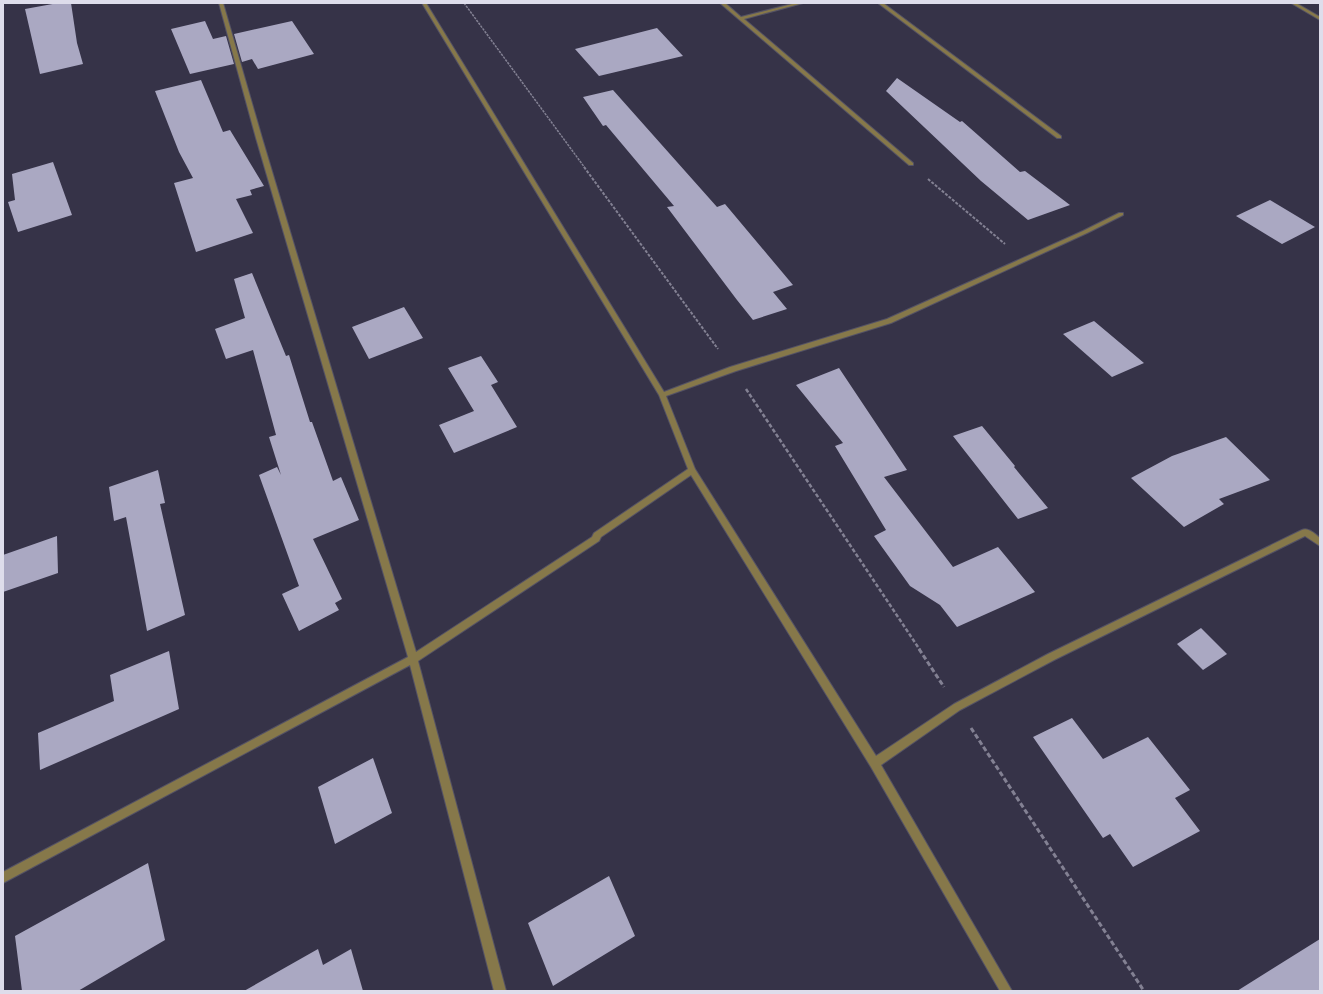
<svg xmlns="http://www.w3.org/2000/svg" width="1323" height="994" viewBox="0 0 1323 994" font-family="Helvetica,sans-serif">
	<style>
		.building { fill: #aaa8c2 }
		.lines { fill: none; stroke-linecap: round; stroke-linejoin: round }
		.service-casing { stroke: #545265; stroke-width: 2 }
		.minor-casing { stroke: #545265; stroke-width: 2 }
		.path-far3 { stroke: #838193; stroke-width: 1.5; stroke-dasharray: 2.5 1; stroke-linecap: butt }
		.path-far2 { stroke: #838193; stroke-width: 2; stroke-dasharray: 3 1.5; stroke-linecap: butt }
		.path-far1 { stroke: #838193; stroke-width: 2.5; stroke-dasharray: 4 2; stroke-linecap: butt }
		.path { stroke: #838193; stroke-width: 3; stroke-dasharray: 5 2.5; stroke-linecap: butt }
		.service { fill: #86784a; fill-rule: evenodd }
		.minor { fill: #86784a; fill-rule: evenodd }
	</style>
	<rect width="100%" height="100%" fill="#363348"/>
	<path class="building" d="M58,3H71L77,43L83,64L40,74L25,9Z
		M205,21L213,39L226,36L234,64L190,74L171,29Z
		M292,21L314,54L258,69L252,59L242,62L234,34Z
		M657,28L683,56L599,76L575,49Z
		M897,78L960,122L962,121L1020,172L1025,171L1070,205L1028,220L981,181L886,91Z
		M201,80L223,132L230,130L264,186L250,190L252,195L236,199L253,233L196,252L174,183L193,178L179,152L155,91Z
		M613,90L717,207L725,204L793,285L773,292L787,309L753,320L737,300L667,207L674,206L606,125L603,126L583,97Z
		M53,162L72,215L18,232L8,202L15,200L12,174Z
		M1270,200L1315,227L1282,244L1236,216Z
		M252,273L286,356L289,355L310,422H312L333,481L341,477L359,520L313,539L342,599L335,603L339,610L299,631L282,594L299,586L259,475L277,467L281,475L269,437L276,435L253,350L226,359L215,329L245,318L234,279Z
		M404,307L423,338L369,359L352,327Z
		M1094,321L1144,363L1112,377L1063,334Z
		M481,356L498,382L491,385L517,427L454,453L439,425L474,411L448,368Z
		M839,368L907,470L884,477L953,567L998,547L1035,592L957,627L940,605L910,586L874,536L886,530L835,446L843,443L796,385Z
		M982,426L1015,466L1014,467L1048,508L1018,519L953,436Z
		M1226,437L1270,480L1219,499L1224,504L1184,527L1131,478L1172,456Z
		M158,470L165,503L160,504L185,615L147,631L126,517L114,521L109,487Z
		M57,536L58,573L3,592V555Z
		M1201,628L1227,654L1203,670L1177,644Z
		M169,651L179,709L40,770L38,733L114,701L110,675Z
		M1072,718L1103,759L1148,737L1190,790L1175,798L1200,831L1133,867L1110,834L1103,838L1033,737Z
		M373,758L392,813L335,844L318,787Z
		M148,863L165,940L78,991H22L15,936Z
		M609,876L635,936L553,986L528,923Z
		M1320,939V991H1237Z
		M318,949L323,965L351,949L363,991H244Z"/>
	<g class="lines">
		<g class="service-casing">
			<path id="service" d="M219,3H223L262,138L416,652L592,537L594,533L688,469L659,395L422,3H426L664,392L730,367L887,319L1083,231L1119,213H1123V215L1087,233L891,323L736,371L666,396L695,469L876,756L954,704L1048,654L1302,530C1308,527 1315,534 1320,538V546L1305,536L1054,660L960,710L881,765L1012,991H1000L871,767L691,475L601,537L599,541L418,661L506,991H494L410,665L3,883V872L408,657L256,138Z"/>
		</g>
		<g class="minor-casing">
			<path id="minor" d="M720,3H725L741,17L796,3H803L744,19L913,163V165H909Z
				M878,3H883L1061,136V138H1057Z
				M1291,3H1296L1320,17V20Z"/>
		</g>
		<path class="path-far3" d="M464,3L585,168"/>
		<path class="path-far2" d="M584,167L718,349
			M928,179L1005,244"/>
		<path class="path-far1" d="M746,389L920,650"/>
		<path class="path" d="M919,649L944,687
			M971,728L1144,991"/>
		<use href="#service" class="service"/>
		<use href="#minor" class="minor"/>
	</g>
	<rect width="1323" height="994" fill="none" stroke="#deddeb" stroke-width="8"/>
</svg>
